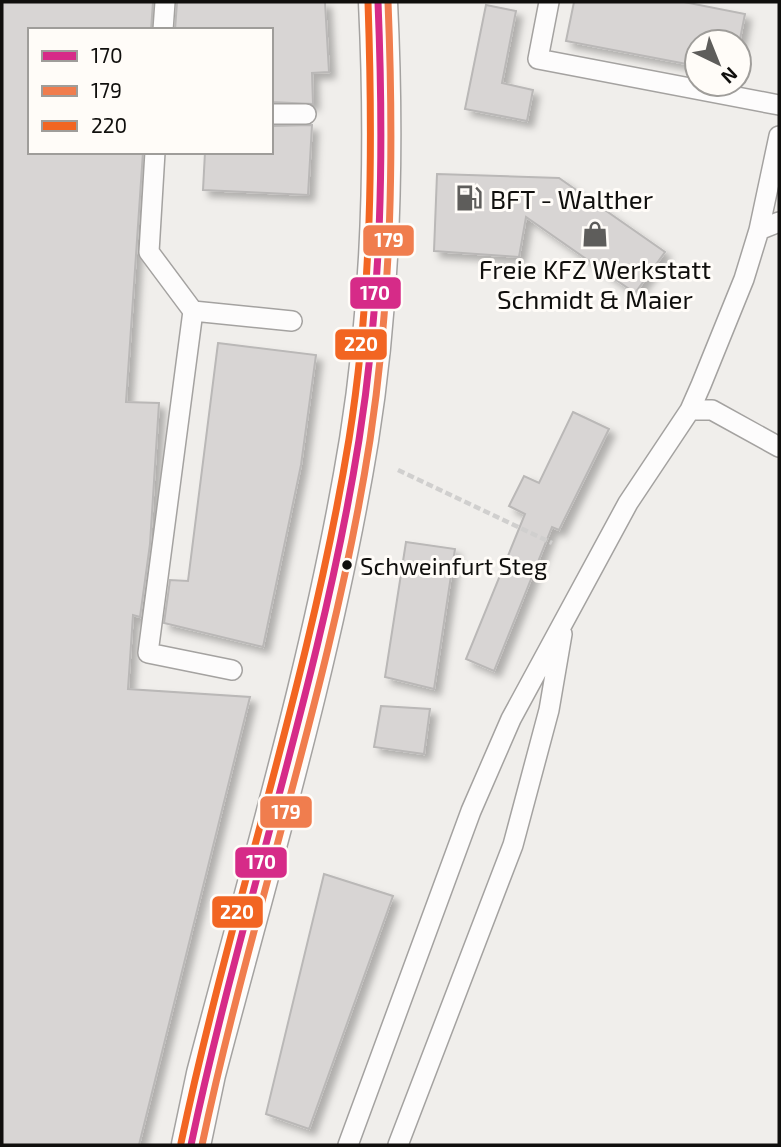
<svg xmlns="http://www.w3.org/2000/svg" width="781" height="1147" viewBox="0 0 781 1147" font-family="'Exo 2',sans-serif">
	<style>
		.building { fill: #d8d5d4; stroke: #bab8b7; stroke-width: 2; filter: url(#shadow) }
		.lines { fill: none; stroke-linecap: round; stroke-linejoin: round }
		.lane-casing { stroke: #a4a2a0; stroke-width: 22 }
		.secondary-casing { stroke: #a4a2a0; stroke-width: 41 }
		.path { stroke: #d0cfce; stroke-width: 4.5; stroke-dasharray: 7 3.5; stroke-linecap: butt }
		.lane { stroke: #fdfcfc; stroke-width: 19 }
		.secondary { stroke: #fdfcfc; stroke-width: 38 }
		.bus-1-casing { stroke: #fffcf8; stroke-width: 12 }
		.bus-2-casing { stroke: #fffcf8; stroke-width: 12 }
		.bus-3-casing { stroke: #fffcf8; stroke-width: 12 }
		.bus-1 { stroke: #d62b88; stroke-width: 7 }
		.bus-2 { stroke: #f07d4e; stroke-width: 7 }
		.bus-3 { stroke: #f26522; stroke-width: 7 }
		.bus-dot { fill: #100f0d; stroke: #fffcf8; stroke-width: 2.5 }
		.labels { text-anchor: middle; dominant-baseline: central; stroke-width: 6; stroke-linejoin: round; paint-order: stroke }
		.bus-label { font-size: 24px; fill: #100f0d; stroke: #fffcf8; text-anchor: start }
		.poi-label { font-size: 26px; fill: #100f0d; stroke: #fffcf8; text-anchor: start }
		.line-badge { stroke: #fffcf8; stroke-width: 2.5 }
		.badge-label { font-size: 19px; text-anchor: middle; font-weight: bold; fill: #fff }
	</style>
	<defs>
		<filter id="shadow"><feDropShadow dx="6" dy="6" stdDeviation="3.5" flood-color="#0004"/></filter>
	</defs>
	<rect width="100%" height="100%" fill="#f0eeeb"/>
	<path class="building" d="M2,2H153L151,30H30V152H143L126,402L159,403L150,544L140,617L133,615L128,689L250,697L139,1145H2Z
		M177,2H325L329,72L312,73L313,104L271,102V30H175Z
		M574,2H684L745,14L739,44L697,42V66L566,41Z
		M486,5L516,11L502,83L533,90L527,121L465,109Z
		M312,125L308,195L203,190L205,152H271V126Z
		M437,174L559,178L665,252L635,293L526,217L519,257L434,251Z
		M218,343L316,355L301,465L263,647L164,623L170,580L188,581Z
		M573,412L609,429L559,530L552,527L494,671L466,659L525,514L509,506L524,476L539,483Z
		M406,542L455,549L434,689L385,677Z
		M381,706L430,709L424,754L374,747Z
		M324,874L393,896L309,1129L266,1114Z"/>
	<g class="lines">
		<g class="lane-casing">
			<path id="lane" d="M549,2L538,59L779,105
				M163,30L165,2
				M271,114H306
				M155,152L149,252L193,311L148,653L232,670
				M759,230L779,222
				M193,311L292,321
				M690,410H712L779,447
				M348,1145L471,811L511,719L628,503L690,410L701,385L744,279L759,230L779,136
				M398,1145L513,845L549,710L562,634"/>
		</g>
		<g class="secondary-casing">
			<path id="secondary" d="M191,1145L206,1074C261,864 324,654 359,440C382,296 385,146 378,2"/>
		</g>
		<path class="path" d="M398,470L552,543"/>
		<use href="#lane" class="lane"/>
		<use href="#secondary" class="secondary"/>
		<g class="bus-1-casing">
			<path id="bus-1" d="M191,1145C241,908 321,679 359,440C382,295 384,148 378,2"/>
		</g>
		<g class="bus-2-casing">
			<path id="bus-2" d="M202,1145C252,909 333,679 370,440C392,294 394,148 388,2"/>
		</g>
		<g class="bus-3-casing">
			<path id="bus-3" d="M181,1143C231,907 310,678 349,439C372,295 373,148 368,2"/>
		</g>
		<use href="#bus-1" class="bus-1"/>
		<use href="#bus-2" class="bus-2"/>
		<use href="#bus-3" class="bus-3"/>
	</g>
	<defs>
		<g id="fuel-bare" transform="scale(2.1)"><path d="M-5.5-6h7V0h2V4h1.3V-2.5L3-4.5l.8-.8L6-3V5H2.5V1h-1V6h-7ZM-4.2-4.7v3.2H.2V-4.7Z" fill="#5e5d5b" stroke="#fffcf8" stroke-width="2.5" paint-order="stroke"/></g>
		<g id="shop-bare" transform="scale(2.1)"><path d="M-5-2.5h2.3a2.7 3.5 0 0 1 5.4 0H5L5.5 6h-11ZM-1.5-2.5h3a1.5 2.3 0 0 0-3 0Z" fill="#5e5d5b" stroke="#fffcf8" stroke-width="2.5" paint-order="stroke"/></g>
	</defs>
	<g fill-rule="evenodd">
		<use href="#fuel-bare" x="469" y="198"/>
		<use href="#shop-bare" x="595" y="234"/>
	</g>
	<circle class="bus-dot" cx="347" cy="565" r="6"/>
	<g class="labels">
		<g class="bus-label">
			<text x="360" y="565">Schweinfurt Steg</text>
		</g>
		<g class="poi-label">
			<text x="490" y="198">BFT - Walther</text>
			<text x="595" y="268" text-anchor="middle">Freie KFZ Werkstatt<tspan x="595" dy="30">Schmidt &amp; Maier</tspan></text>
		</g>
	</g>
	<g class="line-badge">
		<rect x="362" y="224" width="53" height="33" rx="7" fill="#f07d4e"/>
		<rect x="349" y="276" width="53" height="34" rx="7" fill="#d62b88"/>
		<rect x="334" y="328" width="54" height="33" rx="7" fill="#f26522"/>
		<rect x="259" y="795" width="54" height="34" rx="7" fill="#f07d4e"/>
		<rect x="234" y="846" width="54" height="33" rx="7" fill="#d62b88"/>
		<rect x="211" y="895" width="53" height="34" rx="7" fill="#f26522"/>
	</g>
	<g class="badge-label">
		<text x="389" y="247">179</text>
		<text x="375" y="300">170</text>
		<text x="361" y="351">220</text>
		<text x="286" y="819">179</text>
		<text x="261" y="869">170</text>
		<text x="237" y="919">220</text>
	</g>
	<rect width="781" height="1147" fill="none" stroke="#100f0d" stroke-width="7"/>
	<rect x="28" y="28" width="245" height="126" fill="#fffcf8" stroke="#9f9d9a" stroke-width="2"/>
	<rect x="42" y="51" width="35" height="10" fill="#d62b88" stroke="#9f9d9a" stroke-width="2"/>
	<text x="91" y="63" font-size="21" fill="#100f0d">170</text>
	<rect x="42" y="86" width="35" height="10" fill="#f07d4e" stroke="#9f9d9a" stroke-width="2"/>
	<text x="91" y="98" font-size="21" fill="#100f0d">179</text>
	<rect x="42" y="121" width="35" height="10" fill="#f26522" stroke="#9f9d9a" stroke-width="2"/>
	<text x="91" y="133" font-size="21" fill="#100f0d">220</text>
	<g transform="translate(718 63) rotate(137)"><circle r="33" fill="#fffcf8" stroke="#9f9d9a" stroke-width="2"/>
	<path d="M0-5L12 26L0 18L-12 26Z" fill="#5e5d5b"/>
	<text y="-10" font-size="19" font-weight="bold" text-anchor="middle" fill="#100f0d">N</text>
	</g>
</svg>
